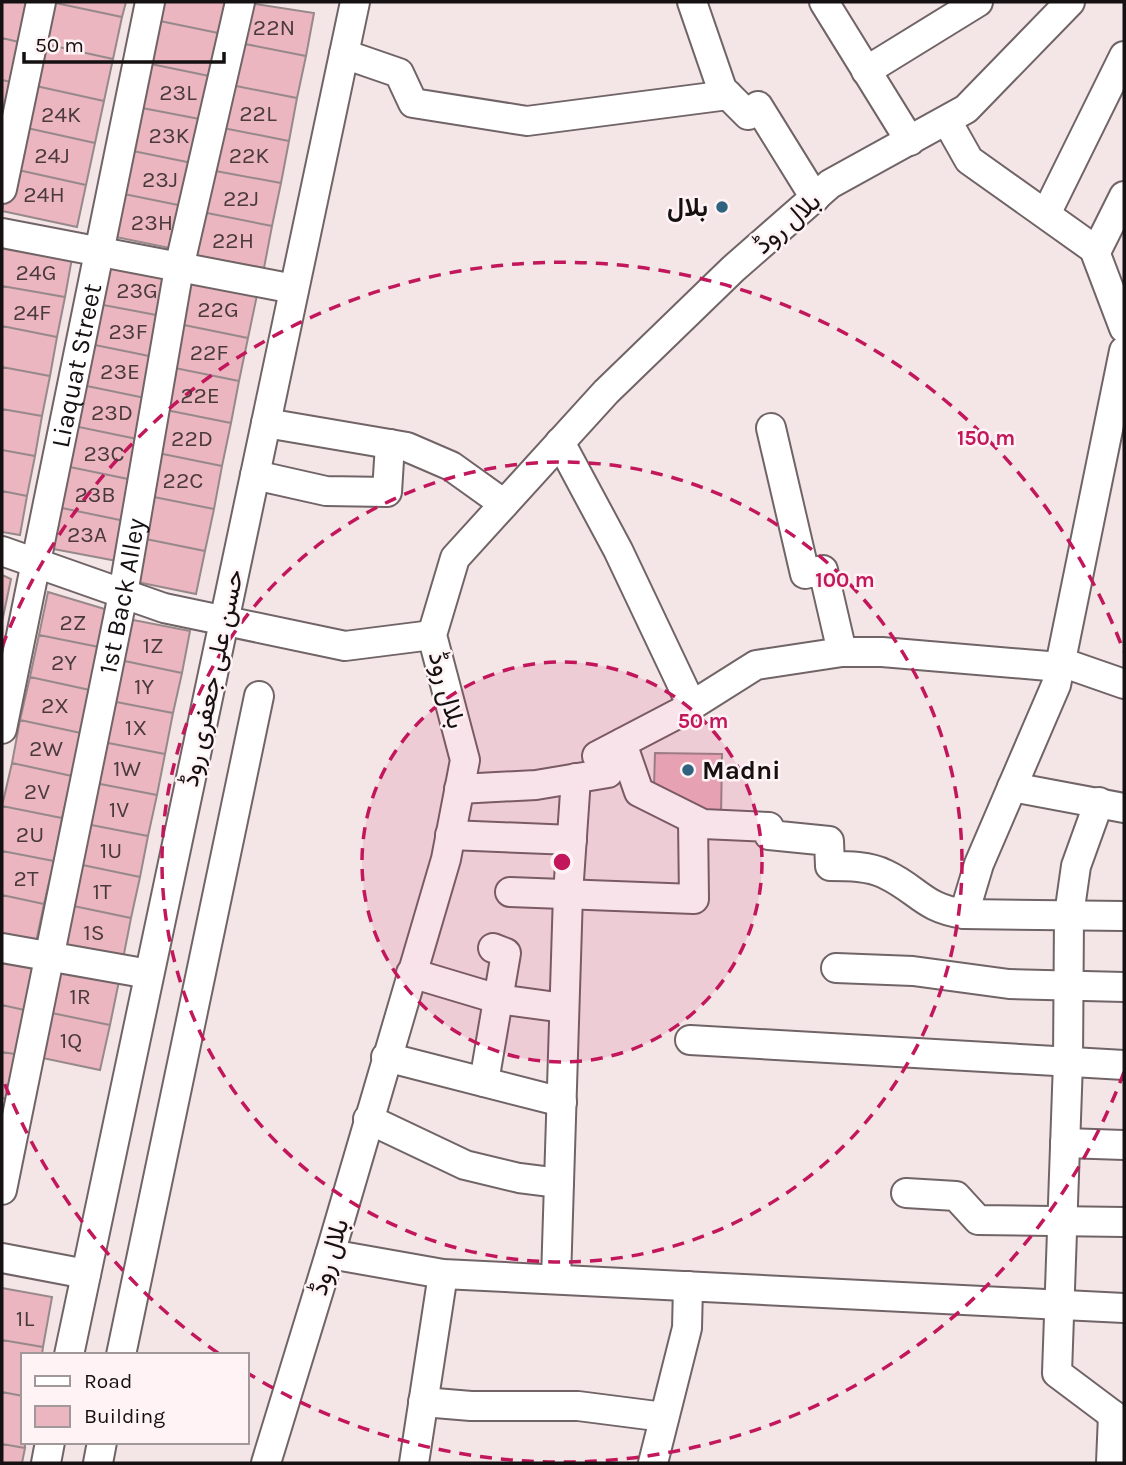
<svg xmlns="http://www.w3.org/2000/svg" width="1126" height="1465" viewBox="0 0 1126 1465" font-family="Karla,Vazirmatn,sans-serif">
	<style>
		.building { fill: #ebb6c0; stroke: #97898b; stroke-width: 2 }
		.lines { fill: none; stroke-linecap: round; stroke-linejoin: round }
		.minor-casing { stroke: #706466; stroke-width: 32 }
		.minor { stroke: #fff; stroke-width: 28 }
		.ring { fill: none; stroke: #c2185b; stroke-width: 3.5; stroke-dasharray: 12 9 }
		.poi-dot { fill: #2f637f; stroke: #fff3f5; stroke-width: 2.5 }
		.labels { text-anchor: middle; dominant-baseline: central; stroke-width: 5; stroke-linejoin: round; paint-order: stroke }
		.number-label { font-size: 23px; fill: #4a3a3d }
		.poi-label { font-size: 26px; font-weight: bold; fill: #151011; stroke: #fff3f5; text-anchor: end }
		.street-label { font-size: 26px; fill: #151011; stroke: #fff3f5 }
		.centre { fill: #c2185b; stroke: #fff3f5; stroke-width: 3.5 }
		.ring-label { font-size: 21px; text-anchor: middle; font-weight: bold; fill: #c2185b; stroke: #fff3f5; stroke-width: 5; stroke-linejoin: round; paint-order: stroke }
	</style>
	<rect width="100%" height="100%" fill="#f4e5e7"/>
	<path class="building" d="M2,2H27L19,42L2,38Z
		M51,2H126L122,17Z
		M51,2L122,17L113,59L36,42Z
		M158,2H235L228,35L155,20Z
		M243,2L314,13L306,56L235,42Z
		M155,20L228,35L219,78L146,63Z
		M2,38L19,42L11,82L2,80Z
		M36,42L113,59L104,101L27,84Z
		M235,42L306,56L297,98L226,84Z
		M146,63L219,78L210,121L137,107Z
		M2,80L11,82L2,123Z
		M27,84L104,101L95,143L18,126Z
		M226,84L297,98L289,141L218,127Z
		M137,107L210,121L202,165L128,150Z
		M18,126L95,143L86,185L9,168Z
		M218,127L289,141L281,183L210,170Z
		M128,150L202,165L193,208L119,193Z
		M9,168L86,185L77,227L2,211Z
		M210,170L281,183L272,226L202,212Z
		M119,193L193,208L184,251L111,236Z
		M202,212L272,226L264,268L193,255Z
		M2,244L72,258L65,297L2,286Z
		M107,263L175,277L167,317L98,304Z
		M187,281L257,295L248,338L179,324Z
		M2,286L65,297L57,337L2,326Z
		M98,304L167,317L159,358L90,344Z
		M179,324L248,338L239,381L170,367Z
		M2,326L57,337L50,376L2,367Z
		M90,344L159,358L150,399L82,385Z
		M2,367L50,376L42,416L2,409Z
		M170,367L239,381L231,423L161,409Z
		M82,385L150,399L142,440L74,426Z
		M2,409L42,416L35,456L2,450Z
		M161,409L231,423L222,466L153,452Z
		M74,426L142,440L133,480L65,466Z
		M2,450L35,456L27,496L2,491Z
		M153,452L222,466L214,509L144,495Z
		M65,466L133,480L125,521L57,507Z
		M2,491L27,496L20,535L2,532Z
		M144,495L214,509L205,551L136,537Z
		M57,507L125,521L117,561L48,548Z
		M136,537L205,551L196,594L127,580Z
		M2,575L11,579L2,622Z
		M48,592L108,610L99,647L39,635Z
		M123,618L190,631L182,673L115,659Z
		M39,635L99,647L90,690L30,677Z
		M115,659L182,673L173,713L106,700Z
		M30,677L90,690L81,733L20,720Z
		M106,700L173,713L165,754L98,741Z
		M20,720L81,733L72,776L12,763Z
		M98,741L165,754L157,795L90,782Z
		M655,753L722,754L721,817L654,786Z
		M12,763L72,776L62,818L2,806Z
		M90,782L157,795L148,836L81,823Z
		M2,806L62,818L54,861L2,851Z
		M81,823L148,836L140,877L73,863Z
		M2,851L54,861L44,904L2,895Z
		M73,863L140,877L131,918L64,904Z
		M2,895L44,904L35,947L2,940Z
		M64,904L131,918L123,959L56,946Z
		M2,958L38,966L29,1011L2,1005Z
		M51,967L119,981L110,1025L42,1011Z
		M2,1005L29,1011L21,1055L2,1052Z
		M42,1011L110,1025L100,1070L33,1056Z
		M2,1052L21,1055L12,1100L2,1098Z
		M2,1288L52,1297L43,1347L2,1340Z
		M2,1340L43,1347L42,1355H23V1396L2,1392Z
		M2,1392L23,1396L25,1448L2,1444Z
		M2,1444L25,1448L22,1463H2Z"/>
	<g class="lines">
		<g class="minor-casing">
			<g id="minor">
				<path d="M692,2L722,89L748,115L758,106L815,198"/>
				<path d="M824,2L910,141"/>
				<path d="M344,54L399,73L413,103L527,121L728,95"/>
				<path d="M866,71L978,2"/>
				<path d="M947,121L969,160L1094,249L1124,328"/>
				<path d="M2,189L41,2"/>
				<path d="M1046,214L1124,56"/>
				<path d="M2,233L294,289"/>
				<path d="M1096,252L1124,196"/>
				<path d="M266,423L407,447L451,466L504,504"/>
				<path d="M771,428L805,574L823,570L842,652"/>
				<path d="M560,442L618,550L692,706"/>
				<path d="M255,475L326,491L387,492L390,444"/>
				<path d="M2,551L164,608L345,646L432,635"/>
				<path d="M1061,662L1124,684"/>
				<path id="s1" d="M2,729L150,2"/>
				<path d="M622,743L639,792L703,824L769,827V835L829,841L830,866C848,866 869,866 885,874C919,890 923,908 964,914L1124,916"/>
				<path d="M1012,787L1124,808"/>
				<path d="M459,789L536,785L608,773L597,756L683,711L756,665L842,652H882L1060,667"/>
				<path d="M1099,802L1076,866L1069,915L1068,1062L1057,1373L1113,1415"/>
				<path d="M450,835L572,840"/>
				<path d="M510,892L694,899L693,820"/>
				<path d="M964,914L979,864L1056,685L1124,351"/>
				<path d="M2,948L149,974"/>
				<path d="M836,968L913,971L1009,984L1124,987"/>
				<path d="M411,973L498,999L564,1008"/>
				<path d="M690,1040L1124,1065"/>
				<path d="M386,1057L562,1102"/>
				<path d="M484,1082L506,953L493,948"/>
				<path d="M368,1119L465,1165L519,1178L559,1183"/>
				<path d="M1065,1143L1124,1145"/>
				<path id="s2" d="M2,1190L123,594L179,268L240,2"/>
				<path d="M906,1193L956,1196L978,1220L1124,1222"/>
				<path d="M330,1254L443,1274L1124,1308"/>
				<path d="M2,1258L86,1274"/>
				<path d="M556,1279L568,894L576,778"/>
				<path d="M69,1355L355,2"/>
				<path d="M121,1355L259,696"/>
				<path d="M423,1402L471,1406H578L664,1417"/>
				<path d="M46,1463L50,1442"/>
				<path d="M98,1463L102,1442"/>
				<path d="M266,1463L330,1254L446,859L465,760L432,635L455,558L606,392L733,269L830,184L966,109L1070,2"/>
				<path d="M414,1463L443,1274"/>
				<path d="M653,1463L687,1328L688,1286"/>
				<path d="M1111,1463L1113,1415"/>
			</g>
		</g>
		<use href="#minor" class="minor"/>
	</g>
	<circle cx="562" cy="862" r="200" fill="#c2185b" fill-opacity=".12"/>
	<g class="ring">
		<circle cx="562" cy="862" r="200"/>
		<circle cx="562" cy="862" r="400"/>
		<path d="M1124 1072A600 600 0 0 1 249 1374M218 1353A600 600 0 0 1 2 1077M2 647A600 600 0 0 1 1124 652"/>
	</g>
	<g class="poi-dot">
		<circle cx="722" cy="207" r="7"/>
		<circle cx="688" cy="770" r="7"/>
	</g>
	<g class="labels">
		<g class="number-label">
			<text x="274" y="27">22N</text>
			<text x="178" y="92">23L</text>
			<text x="258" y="113">22L</text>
			<text x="61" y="114">24K</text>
			<text x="169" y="135">23K</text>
			<text x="52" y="155">24J</text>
			<text x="249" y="155">22K</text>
			<text x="160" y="179">23J</text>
			<text x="44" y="194">24H</text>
			<text x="241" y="198">22J</text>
			<text x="152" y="222">23H</text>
			<text x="233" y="240">22H</text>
			<text x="36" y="272">24G</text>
			<text x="137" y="290">23G</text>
			<text x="218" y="309">22G</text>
			<text x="32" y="312">24F</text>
			<text x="128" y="331">23F</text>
			<text x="209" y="352">22F</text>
			<text x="120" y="371">23E</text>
			<text x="200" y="395">22E</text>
			<text x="112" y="412">23D</text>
			<text x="192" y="438">22D</text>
			<text x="104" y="453">23C</text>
			<text x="183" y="480">22C</text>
			<text x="95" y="494">23B</text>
			<text x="87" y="534">23A</text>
			<text x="73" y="622">2Z</text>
			<text x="153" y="645">1Z</text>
			<text x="64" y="662">2Y</text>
			<text x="144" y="686">1Y</text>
			<text x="55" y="705">2X</text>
			<text x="136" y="727">1X</text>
			<text x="46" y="748">2W</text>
			<text x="127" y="768">1W</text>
			<text x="37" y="791">2V</text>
			<text x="119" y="809">1V</text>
			<text x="30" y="834">2U</text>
			<text x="111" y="850">1U</text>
			<text x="26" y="878">2T</text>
			<text x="102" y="891">1T</text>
			<text x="94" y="932">1S</text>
			<text x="80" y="996">1R</text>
			<text x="71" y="1040">1Q</text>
			<text x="25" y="1318">1L</text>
		</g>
		<g class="poi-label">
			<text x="708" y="207">بلال</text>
			<text x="702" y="770" text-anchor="start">Madni</text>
		</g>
		<g class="street-label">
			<text transform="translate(787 223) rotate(-41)">بلال روڈ</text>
			<text stroke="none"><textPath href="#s1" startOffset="371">Liaquat Street</textPath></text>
			<text stroke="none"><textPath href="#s2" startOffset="606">1st Back Alley</textPath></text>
			<text transform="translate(212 678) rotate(-78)">حسن علی جعفری روڈ</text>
			<text transform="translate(447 690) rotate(75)">بلال روڈ</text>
			<text transform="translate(329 1257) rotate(-73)">بلال روڈ</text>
		</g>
	</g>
	<circle cx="562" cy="862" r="10" class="centre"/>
	<g class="ring-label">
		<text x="986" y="445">150 m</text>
		<text x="845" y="587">100 m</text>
		<text x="703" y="728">50 m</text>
	</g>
	<rect width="1126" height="1465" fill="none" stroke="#151011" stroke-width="7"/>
	<rect x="21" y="1353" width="228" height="91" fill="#fff3f5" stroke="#a1989a" stroke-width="2"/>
	<rect x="35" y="1376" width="35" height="10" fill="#ffffff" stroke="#a1989a" stroke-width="2"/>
	<text x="84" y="1388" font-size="21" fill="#151011">Road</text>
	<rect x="35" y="1406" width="35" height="21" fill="#ebb6c0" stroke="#a1989a" stroke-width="2"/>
	<text x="84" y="1423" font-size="21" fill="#151011">Building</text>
	<path d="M24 52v10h200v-10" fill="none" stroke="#151011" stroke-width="3.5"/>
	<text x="35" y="52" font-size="21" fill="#151011" stroke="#fff3f5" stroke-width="5" paint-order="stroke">50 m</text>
</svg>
